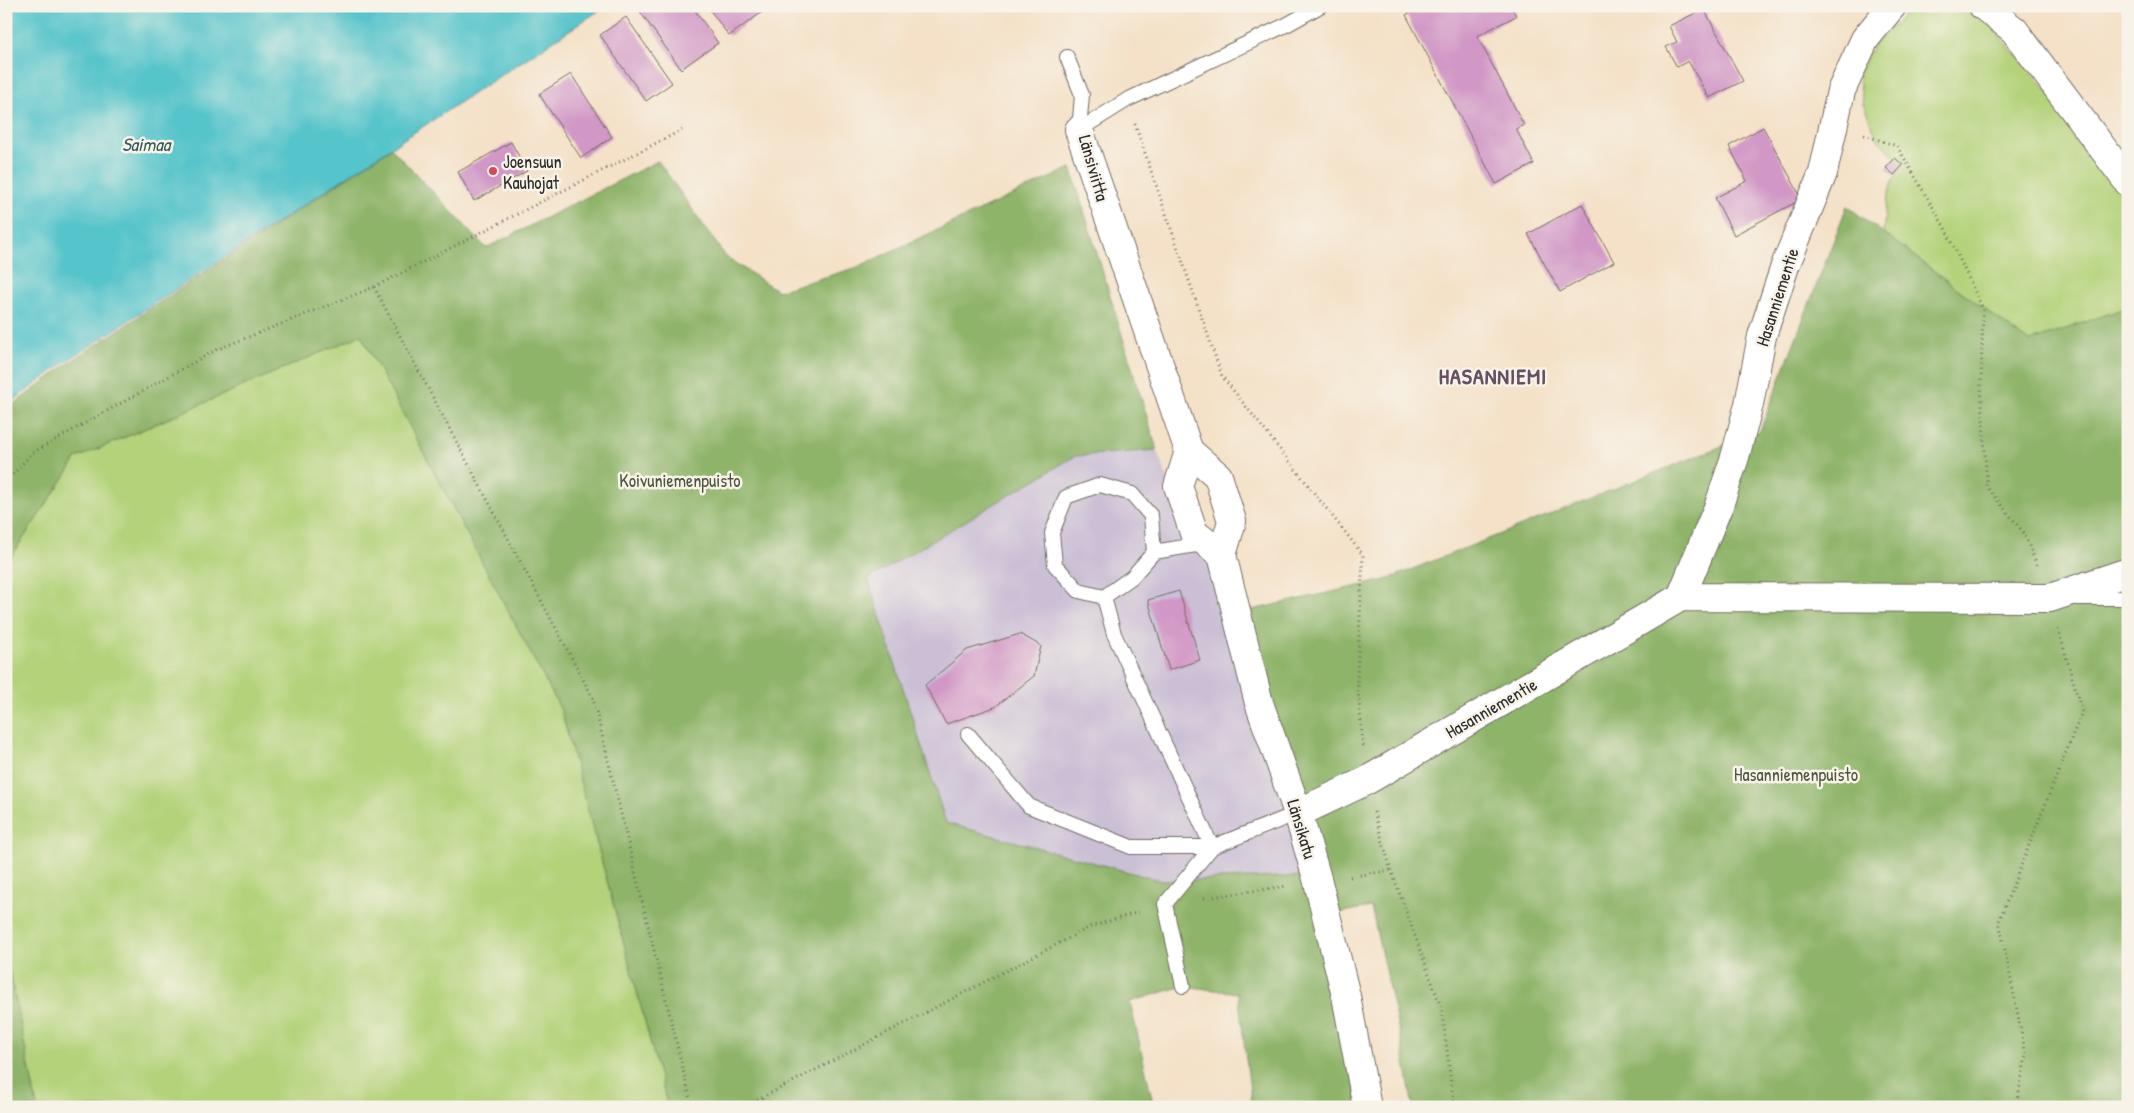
<svg xmlns="http://www.w3.org/2000/svg" width="2134" height="1113" viewBox="0 0 2134 1113" font-family="'Patrick Hand',sans-serif">
	<style>
		.industrial { fill: #cbbfd5 }
		.green { fill: #b3d279; stroke: #6f7e52 }
		.forest { fill: #8eb469; stroke: #5c704a }
		.water { fill: #56c4cb; stroke: #40787b }
		.building { fill: #d197c6 }
		.lines { fill: none; stroke-linecap: round; stroke-linejoin: round }
		.service-casing { stroke: #716b62; stroke-width: 16 }
		.minor-casing { stroke: #716b62; stroke-width: 30 }
		.path { stroke: #716b62; stroke-width: 3; stroke-dasharray: 1 4; stroke-linecap: butt }
		.service { stroke: #fff; stroke-width: 14 }
		.minor { stroke: #fff; stroke-width: 28 }
		.poi-dot { fill: #d1495b; stroke: #f7f3e8; stroke-width: 2 }
		.labels { text-anchor: middle; dominant-baseline: central; stroke-width: 5; stroke-linejoin: round; paint-order: stroke }
		.poi-label { font-size: 18px; fill: #2b2b2b; stroke: #f7f3e8; text-anchor: start }
		.street-label { font-size: 18px; fill: #2b2b2b; stroke: #f7f3e8 }
		.park-label { font-size: 18px; fill: #4d553e; stroke: #f7f3e8 }
		.water-label { font-size: 19px; font-style: italic; fill: #38595b; stroke: #f7f3e8 }
		.district-label { font-size: 22px; font-weight: bold; letter-spacing: 1px; fill: #655161; stroke: #f7f3e8 }
	</style>
	<rect width="100%" height="100%" fill="#f7f3e8"/>
	<filter id="ink" filterUnits="userSpaceOnUse"><feTurbulence type="fractalNoise" baseFrequency=".02" numOctaves="2"/><feDisplacementMap in="SourceGraphic" scale="10" xChannelSelector="R" yChannelSelector="G"/><feConvolveMatrix kernelMatrix="1 2 1 2 8 2 1 2 1" color-interpolation-filters="sRGB"/></filter>
	<filter id="wash" filterUnits="userSpaceOnUse"><feTurbulence type="fractalNoise" baseFrequency=".0096" numOctaves="4" result="noise"/><feDisplacementMap in="SourceGraphic" scale="20" xChannelSelector="R" yChannelSelector="G"/><feGaussianBlur stdDeviation="1.12" result="paint"/><feColorMatrix in="noise" values="0 0 0 0 0 0 0 0 0 0 0 0 0 0 0 0 0 1.4 0 .05"/><feComposite in="paint" operator="in"/></filter>
	<g filter="url(#wash)">
		<rect width="100%" height="100%" fill="#f4e1c8"/>
		<path class="industrial" d="M1157,450L1188,536L1218,563L1312,876L1162,881L946,823L868,579L1075,456Z"/>
		<path class="green" d="M1914,6H1960L1985,19L2092,142L2128,198V307L2029,342L1883,233C1885,210 1887,183 1903,165L1878,140L1863,104L1858,73L1875,43Z
			M361,335L561,710L668,1107H37L6,953V564L77,458Z"/>
		<path class="forest" d="M391,148L486,248L658,161L726,257L778,291L855,268L1071,168L1157,450L1075,456L868,579L946,823L1162,881L1312,876L1360,1107H1252L1238,993L1183,986L1130,1002L1154,1107H668L561,710L361,335L77,458L6,564V410L66,365Z
			M1847,206L2029,342L2128,307V1107H1413L1401,1041L1371,907L1333,914L1243,612L1385,580L1760,431Z
			M6,953L37,1107H6Z"/>
		<path class="water" d="M6,6H606L61,365L6,406Z"/>
		<g id="blocks">
			<path class="building" d="M644,6H692L718,43L681,69L639,10Z
				M707,6H762L765,10L729,36Z
				M1421,6H1511L1516,16L1477,36L1524,125L1516,129L1534,164L1496,184L1406,15Z
				M1704,9L1743,81L1709,98L1688,61L1677,67L1666,47L1677,42L1669,26Z
				M626,17L672,83L646,101L600,35Z
				M571,74L612,137L581,158L539,94Z
				M1763,127L1802,199L1734,235L1715,198L1747,181L1729,146Z
				M511,142L527,171L474,201L458,172Z
				M1895,158L1903,165L1894,175L1886,168Z
				M1582,204L1614,262L1560,292L1528,234Z
				M1179,591L1200,660L1169,670L1148,600Z
				M1020,634L1041,646L1034,676L995,707L946,724L925,685L967,650Z"/>
		</g>
	</g>
	<g filter="url(#ink)">
		<use href="#blocks" fill-opacity="0" stroke="#716b62" stroke-width="1"/>
		<g class="lines">
			<g class="service-casing">
				<path id="service" d="M1067,57L1082,95L1079,130
					M1079,130L1127,100L1288,24L1320,6
					M1154,552L1208,543
					M1104,597L1079,591L1055,565L1052,533L1066,497L1100,485L1132,494L1151,516L1154,552L1132,577L1104,597L1114,634L1212,847
					M2076,598H2128
					M968,734L1029,806L1131,847H1212L1298,813
					M1183,986L1165,904L1212,847"/>
			</g>
			<g class="minor-casing">
				<path id="minor" d="M1983,6L2014,30L2128,182
					M1079,130L1189,451L1218,476L1232,521L1222,555L1259,703L1298,813L1318,882L1346,996L1367,1107
					M1189,451L1178,486L1194,533L1222,555
					M1681,597L2050,598L2128,572
					M1298,813L1366,781L1681,597L1719,505L1735,457L1749,404L1762,336L1785,266L1823,173L1841,91L1865,39L1892,6"/>
			</g>
			<path class="path" d="M1135,124L1222,376L1363,555L1357,678L1363,747
				M1864,135L1897,146L1945,228L1983,309L1981,386L1987,487L2024,533L2037,565
				M374,287L593,698L692,1107
				M6,482L32,453L216,350L374,287L682,130
				M1374,812L1391,870L1442,1010L1454,1107
				M1350,877L1391,870
				M1204,898L1287,886
				M744,1107L1090,927L1142,911
				M2016,1107L2026,1055L1999,921L2082,712L2058,628"/>
			<use href="#service" class="service"/>
			<use href="#minor" class="minor"/>
		</g>
	</g>
	<circle class="poi-dot" cx="493" cy="171" r="5"/>
	<g class="labels">
		<g class="poi-label">
			<text x="503" y="161">Joensuun<tspan x="503" dy="21">Kauhojat</tspan></text>
		</g>
		<g class="street-label">
			<text transform="translate(1094 168) rotate(74)">Länsiviitta</text>
			<text transform="translate(1777 297) rotate(-72)">Hasanniementie</text>
			<text transform="translate(1491 708) rotate(-30)">Hasanniementie</text>
			<text transform="translate(1302 829) rotate(73)">Länsikatu</text>
		</g>
		<g class="park-label">
			<text x="680" y="480">Koivuniemenpuisto</text>
			<text x="1796" y="774">Hasanniemenpuisto</text>
		</g>
		<g class="water-label">
			<text x="146" y="144">Saimaa</text>
		</g>
		<g class="district-label">
			<text x="1493" y="376">HASANNIEMI</text>
		</g>
	</g>
	<rect width="2134" height="1113" fill="none" stroke="#f7f3e8" stroke-width="25"/>
</svg>
